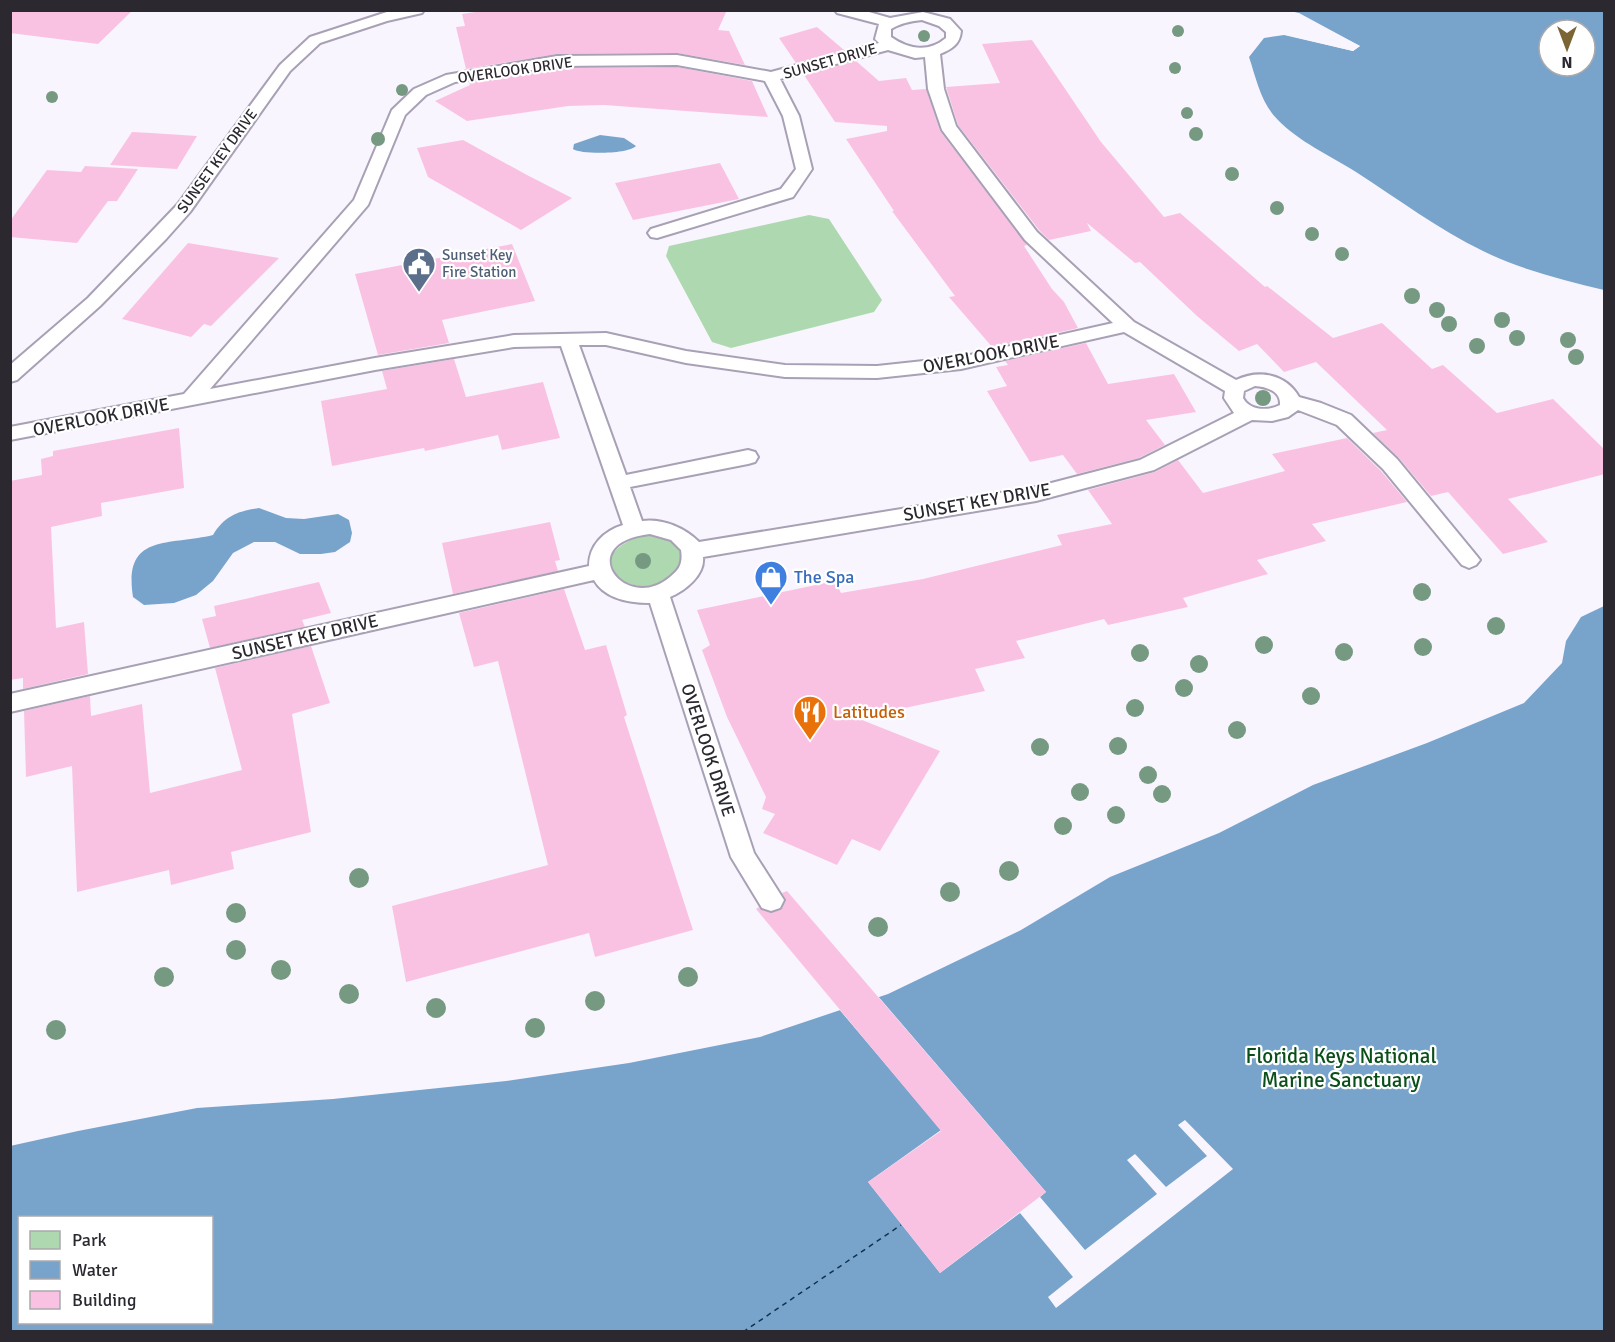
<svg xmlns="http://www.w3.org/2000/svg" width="1615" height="1342" viewBox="0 0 1615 1342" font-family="Signika,sans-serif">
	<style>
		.green { fill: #aed9b0 }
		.water { fill: #78a4cc; fill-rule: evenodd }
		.pier { fill: #f9f5fe }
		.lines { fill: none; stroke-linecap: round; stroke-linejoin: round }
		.ferry { stroke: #11324f; stroke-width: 1.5; stroke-dasharray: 5 4.5; stroke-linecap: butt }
		.building { fill: #fac2e2 }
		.service-casing { stroke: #a8a0b5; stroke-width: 4 }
		.service { fill: #fff; fill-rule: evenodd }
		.tree { fill: #769a81 }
		.labels { text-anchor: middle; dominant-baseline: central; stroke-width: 4.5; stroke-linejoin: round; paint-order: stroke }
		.far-street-label { font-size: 15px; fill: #2b2830; stroke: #fff }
		.far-service-label { font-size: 15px; fill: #4e5e75; stroke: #fff; text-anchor: start }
		.street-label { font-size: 18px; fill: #2b2830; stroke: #fff }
		.shop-label { font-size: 18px; fill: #366cbe; stroke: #fff; text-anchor: start }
		.food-label { font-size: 18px; fill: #c56008; stroke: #fff; text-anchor: start }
		.near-park-label { font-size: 21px; fill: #0a4f1a; stroke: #fff }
	</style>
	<rect width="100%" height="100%" fill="#f9f5fe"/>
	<path class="green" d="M809,215L829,219L882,300L874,312L731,348L712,342L666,256L669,246Z
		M645,535C716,538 672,604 625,582C590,565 621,540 645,535Z"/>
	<path class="water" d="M1292,11H1604V290C1564,280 1521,270 1483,251C1438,229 1398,199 1356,172C1329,155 1299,142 1277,119C1261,103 1256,78 1249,57L1264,38L1284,35L1353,51L1360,46ZM1549,30H1585V66H1549Z
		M600,135L624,138L636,146C629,154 582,155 573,149L574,144Z
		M259,508L286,518L304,519L338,514L349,520L352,533L350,542L335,552L321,554H300L275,542H254L233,553L213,581L196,595L174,603L144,605L133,597C123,533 168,546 213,535C224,516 238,511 259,508Z
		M1604,606V1331H11L10,1146L78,1131L197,1108L333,1099L506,1081L629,1063L760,1037L888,994L1021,930L1110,877L1219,833L1313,785L1427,743L1524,703L1562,663L1566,641L1581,617ZM20,1218H212V1322H20Z"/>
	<path class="pier" d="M1289,11L1299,13L1360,46L1353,51L1278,33L1284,32L1352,48L1354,46Z
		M877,995L1046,1192L1040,1197L1085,1250L1157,1194L1127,1160L1135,1154L1166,1187L1207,1156L1178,1125L1185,1120L1233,1169L1056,1308L1048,1297L1073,1277L1020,1213L940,1273L868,1182L941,1130L838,1008Z"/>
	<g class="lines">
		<path class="ferry" d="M743,1332L901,1225"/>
	</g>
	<path class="building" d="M10,10H133L98,44L10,33Z
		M489,10H727L718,30L729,31L745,65L677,53L557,54L466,69L456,27L465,26L462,14Z
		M817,27L844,50L796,63L779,38Z
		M1032,40L1101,142L1164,217L1180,213L1265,287L1267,286L1333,338L1382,323L1432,369L1443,365L1497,413L1553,399L1605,450V474L1508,499L1548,542L1503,554L1448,492L1431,496L1399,458L1373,433L1387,430L1316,362L1284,372L1257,344L1239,351L1197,316L1140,262L1135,263L1087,223L1091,231L1049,240L1039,230L958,125L946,87L1000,83L982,44Z
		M856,61L879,81L906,78L912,90L926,89L940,131L1027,245L1024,246L1052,289L1064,302L1078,328L993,348L949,297L955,296L892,211H894L846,139L887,131V126L835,122L804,75Z
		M677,67L752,81L768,117L604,105L568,106L467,121L435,101L470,85L469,82L557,68Z
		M132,132L151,133L197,136L177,169L110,165Z
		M463,140L527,175L572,198L521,230L428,177L417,148Z
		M720,163L739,199L633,220L615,183Z
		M85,166L138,169L117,201H108L77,243L10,237V221L47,170L81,172Z
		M188,243L279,258L211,326L204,324L191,337L122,319Z
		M512,244L535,301L442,320L449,343L378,355L355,274Z
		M1086,343L1108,384L1174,374L1196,412L1146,420L1165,445L1139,458L1077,474L1063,455L1030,462L987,391L1007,386L996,367L1008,365L1005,361Z
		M454,359L466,397L543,382L560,438L502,450L498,435L425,451L424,448L332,466L321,401L387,389L382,371Z
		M179,428L184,488L101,503L102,516L51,527L56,628L84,622L88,674L23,689V678L10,680V481L42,475L41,459L53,456V451Z
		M1347,438L1381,471L1407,502L1312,524L1326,541L1257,560L1268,574L1183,598L1188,607L1108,625L1104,619L1016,641L1025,658L975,669L985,691L857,718L940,751L880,851L852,839L837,865L763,833L775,814L762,809L766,797L727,717L702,650L710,645L697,610L835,581L841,593L923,579L1062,545L1057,535L1112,524L1088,490L1155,472L1178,460L1203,493L1285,471L1272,454Z
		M550,522L560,560L555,561L558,571L453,594L442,543Z
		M319,582L331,613L302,620L305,627L210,648L202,619L216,616L214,606Z
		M564,589L585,650L606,645L627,715L624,717L693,930L595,957L589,933L406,982L392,906L548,865L498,661L474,667L459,613Z
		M311,646L330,703L292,714L311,832L231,852L234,869L171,885L169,870L77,892L72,766L26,777L24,711L90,696L91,716L142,704L150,793L242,770L215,668Z
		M787,891L1046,1192L940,1273L868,1182L941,1131L756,909L759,907L770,913L781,910L786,901L782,893Z"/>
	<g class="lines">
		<g class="service-casing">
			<path id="service" d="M393,10H424L422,13L387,21L320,43L290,71L190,212L166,239L100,306L17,380L10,382V365L88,298L178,204L280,65L310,37Z
				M835,10H862L890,18L923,12L950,19L961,31C960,44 952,49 940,54L944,89L956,126L1037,232L1134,322L1236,380C1259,369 1286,374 1299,397L1321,403L1351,415L1397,459L1476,555L1480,560L1476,565L1469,568L1462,565L1383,469L1337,425L1298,410L1288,417L1272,421L1252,420L1154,470L1036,501L703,557C705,575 685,591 670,597L754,853L784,900L780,908L771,911L762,908L731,857L650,603C630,603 605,599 594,580L10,712V694L589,566C589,545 604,531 623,525L561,346L514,347L375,370L10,440V427L184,394L354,200L392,110L414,89L446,75L557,56L677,55L771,72L879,43L875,39L879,24L837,13ZM922,20L939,26L946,32V38C928,53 908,49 891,37V29C901,23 911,21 922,20ZM888,50L915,58L925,57L928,89L942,130L1025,240L1113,323L961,357L877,366L785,365L686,351L606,333L514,335L375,358L210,389L368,205L405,115L426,95L455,82L557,66L677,65L765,81L783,116L796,169L781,189L651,229L648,233L651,237L657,238L793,197L812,169L799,116L780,79ZM1124,332L1225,391L1224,398L1234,413L1140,460L1036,487L699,542C685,528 663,518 642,521L630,487L748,464L755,462L758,457L755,452L748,450L626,475L579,345H606L686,363L785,377L877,378L961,369ZM1255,386C1267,387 1281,391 1280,405C1268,411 1250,411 1243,398L1244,391ZM650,534L671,540L681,550C683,563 680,569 670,577C625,615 571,543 650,534Z"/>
		</g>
		<use href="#service" class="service"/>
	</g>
	<g class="tree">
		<circle cx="1178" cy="31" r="6"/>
		<circle cx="924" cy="36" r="6"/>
		<circle cx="1175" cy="68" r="6"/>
		<circle cx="402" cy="90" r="6"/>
		<circle cx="52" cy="97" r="6"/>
		<circle cx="1187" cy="113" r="6"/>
		<circle cx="1196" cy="134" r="7"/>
		<circle cx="378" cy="139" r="7"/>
		<circle cx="1232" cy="174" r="7"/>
		<circle cx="1277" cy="208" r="7"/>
		<circle cx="1312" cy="234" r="7"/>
		<circle cx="1342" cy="254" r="7"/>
		<circle cx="1412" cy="296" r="8"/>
		<circle cx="1437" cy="310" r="8"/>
		<circle cx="1502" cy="320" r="8"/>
		<circle cx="1449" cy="324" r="8"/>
		<circle cx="1517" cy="338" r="8"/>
		<circle cx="1568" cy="340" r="8"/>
		<circle cx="1477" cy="346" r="8"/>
		<circle cx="1576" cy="357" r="8"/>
		<circle cx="1263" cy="398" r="8"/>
		<circle cx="643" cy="561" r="8"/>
		<circle cx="1422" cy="592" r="9"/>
		<circle cx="1496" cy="626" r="9"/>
		<circle cx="1264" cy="645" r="9"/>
		<circle cx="1423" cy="647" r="9"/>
		<circle cx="1344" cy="652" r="9"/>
		<circle cx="1140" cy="653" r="9"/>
		<circle cx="1199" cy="664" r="9"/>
		<circle cx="1184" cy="688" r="9"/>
		<circle cx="1311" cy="696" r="9"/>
		<circle cx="1135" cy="708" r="9"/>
		<circle cx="1237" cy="730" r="9"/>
		<circle cx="1118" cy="746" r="9"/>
		<circle cx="1040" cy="747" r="9"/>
		<circle cx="1148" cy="775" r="9"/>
		<circle cx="1080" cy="792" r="9"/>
		<circle cx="1162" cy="794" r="9"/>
		<circle cx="1116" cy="815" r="9"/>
		<circle cx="1063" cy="826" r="9"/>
		<circle cx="1009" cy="871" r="10"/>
		<circle cx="359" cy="878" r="10"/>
		<circle cx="950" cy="892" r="10"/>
		<circle cx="236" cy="913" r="10"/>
		<circle cx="878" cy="927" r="10"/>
		<circle cx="236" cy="950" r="10"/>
		<circle cx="281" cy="970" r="10"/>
		<circle cx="164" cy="977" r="10"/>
		<circle cx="688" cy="977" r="10"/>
		<circle cx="349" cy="994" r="10"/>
		<circle cx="595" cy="1001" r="10"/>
		<circle cx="436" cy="1008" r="10"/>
		<circle cx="535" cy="1028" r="10"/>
		<circle cx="56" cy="1030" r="10"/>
	</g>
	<defs>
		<g id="civic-pin" transform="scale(1.725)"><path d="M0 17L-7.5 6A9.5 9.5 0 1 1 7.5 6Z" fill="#5c6f8a" stroke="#fff"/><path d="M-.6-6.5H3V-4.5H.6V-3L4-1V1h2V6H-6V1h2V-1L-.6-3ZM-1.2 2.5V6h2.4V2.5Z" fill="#fff"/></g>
		<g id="shop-pin" transform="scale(1.725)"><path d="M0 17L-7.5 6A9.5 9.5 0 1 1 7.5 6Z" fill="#3f7fe0" stroke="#fff"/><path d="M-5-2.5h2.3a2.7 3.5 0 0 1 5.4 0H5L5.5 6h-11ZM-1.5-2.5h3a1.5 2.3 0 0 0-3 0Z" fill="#fff"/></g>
		<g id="restaurant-pin" transform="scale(1.725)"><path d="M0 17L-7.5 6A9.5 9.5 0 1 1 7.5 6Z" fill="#e8710a" stroke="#fff"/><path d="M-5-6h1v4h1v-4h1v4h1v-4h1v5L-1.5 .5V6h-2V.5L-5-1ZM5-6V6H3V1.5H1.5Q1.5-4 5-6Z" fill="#fff"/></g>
	</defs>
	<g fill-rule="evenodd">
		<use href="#civic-pin" x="419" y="264"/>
		<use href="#shop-pin" x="771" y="577"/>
		<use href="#restaurant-pin" x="810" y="712"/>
	</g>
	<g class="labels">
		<g class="far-street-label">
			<text transform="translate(830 61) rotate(-16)">SUNSET DRIVE</text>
			<text transform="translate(515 70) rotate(-8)">OVERLOOK DRIVE</text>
			<text transform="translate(217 161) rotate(-54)">SUNSET KEY DRIVE</text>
		</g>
		<g class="far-service-label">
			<text x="442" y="255">Sunset Key<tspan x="442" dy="17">Fire Station</tspan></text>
		</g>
		<g class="street-label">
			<text transform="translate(991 354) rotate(-11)">OVERLOOK DRIVE</text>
			<text transform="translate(101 417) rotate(-11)">OVERLOOK DRIVE</text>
			<text transform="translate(977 502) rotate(-10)">SUNSET KEY DRIVE</text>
			<text transform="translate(305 637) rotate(-13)">SUNSET KEY DRIVE</text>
			<text transform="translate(708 750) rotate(72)">OVERLOOK DRIVE</text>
		</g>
		<g class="shop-label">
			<text x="794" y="577">The Spa</text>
		</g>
		<g class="food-label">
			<text x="833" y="712">Latitudes</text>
		</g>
		<g class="near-park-label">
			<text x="1341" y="1056">Florida Keys National<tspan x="1341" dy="24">Marine Sanctuary</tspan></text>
		</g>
	</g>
	<rect width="1615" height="1342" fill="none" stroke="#2b2830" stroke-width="24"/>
	<rect x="18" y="1216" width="195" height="108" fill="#ffffff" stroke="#aaa9ac" stroke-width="1.5"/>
	<rect x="30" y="1231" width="30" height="18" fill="#aed9b0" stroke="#aaa9ac" stroke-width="1.5"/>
	<text x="72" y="1246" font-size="18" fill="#2b2830">Park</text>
	<rect x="30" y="1261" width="30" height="18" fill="#78a4cc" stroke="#aaa9ac" stroke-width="1.5"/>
	<text x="72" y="1276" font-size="18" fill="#2b2830">Water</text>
	<rect x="30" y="1291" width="30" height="18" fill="#fac2e2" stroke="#aaa9ac" stroke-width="1.5"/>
	<text x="72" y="1306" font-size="18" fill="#2b2830">Building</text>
	<g transform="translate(1567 48) rotate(180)"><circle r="28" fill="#ffffff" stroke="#aaa9ac" stroke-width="1.5"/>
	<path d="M0-4.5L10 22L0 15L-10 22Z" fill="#7c6535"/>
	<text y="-9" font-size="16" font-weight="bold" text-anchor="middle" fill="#2b2830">N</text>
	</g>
</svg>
